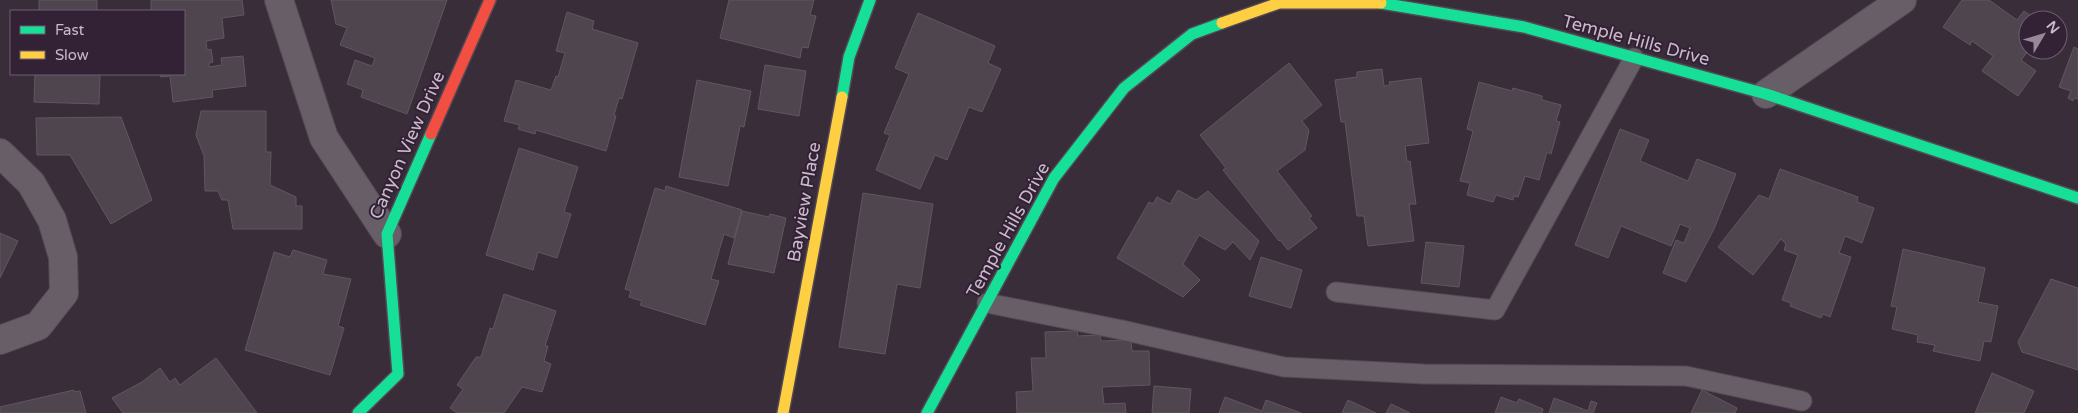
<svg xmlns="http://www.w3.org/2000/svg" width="2078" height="413" viewBox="0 0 2078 413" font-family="'Varela Round',sans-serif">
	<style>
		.building { fill: #4e454f; stroke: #615661 }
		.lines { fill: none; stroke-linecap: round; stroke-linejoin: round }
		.lane-casing { stroke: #524953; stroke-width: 21 }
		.street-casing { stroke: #524953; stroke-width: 30 }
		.fast-casing { stroke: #524953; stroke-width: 14 }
		.slow-casing { stroke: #524953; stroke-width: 14 }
		.jam-casing { stroke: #524953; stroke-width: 14 }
		.lane { stroke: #675e68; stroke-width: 19 }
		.street { stroke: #675e68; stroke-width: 28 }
		.fast { stroke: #16e098; stroke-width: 11 }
		.slow { stroke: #ffcf43; stroke-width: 11 }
		.jam { stroke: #f24e42; stroke-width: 11 }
		.labels { text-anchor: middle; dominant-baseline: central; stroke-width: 4; stroke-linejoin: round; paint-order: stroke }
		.street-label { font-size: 18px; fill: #c9b9ca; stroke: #332135 }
	</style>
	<rect width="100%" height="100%" fill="#392d3a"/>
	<path class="building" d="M39,0H97V11H39Z
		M151,0H242L244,15L222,18L224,38L206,41L207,50L211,49L213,62L209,63V67L222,65L221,58L243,56L246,86L212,90L213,97L173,102L170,76L161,77L160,74H184V11H151Z
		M331,0H447L407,114L361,97L363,90L347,84L355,60L372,66L375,58L340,45L347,28L336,24Z
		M729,0H814L810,15L816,16L808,48L802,47L800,58L720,38Z
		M1962,0H1989L2017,20L2024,11L2037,20H2028L2029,50L2021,60L2036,71L2018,96L1982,71L1993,56L1972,41L1970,45L1943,27Z
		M567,12L594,21L592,29L638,43L622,99L619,98L614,115L616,116L606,151L536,130L535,134L518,129L520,125L504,121L516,80L551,90L556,76L558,77L565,53L556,51Z
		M918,13L995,46L988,63L1001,69L982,112L969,107L947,160L935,155L920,189L876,170L890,135L884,133L909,74L895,68Z
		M2074,47L2078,49V99L2074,98L2073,101L2068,98L2071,91L2059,87Z
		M1289,63L1322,105L1302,121L1309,130L1305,150L1277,171L1312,216L1309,218L1317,228L1288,250L1280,240L1279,241L1223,170L1226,168L1200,135Z
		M765,65L806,71L799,116L758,109Z
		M1382,69L1384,86L1390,85L1389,82L1421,78L1429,143L1405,146L1407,162L1410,161L1416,204H1409L1414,241L1368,246L1364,216H1357L1345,122H1341L1335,80L1357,77V72Z
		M35,74H100L99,104L34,102Z
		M697,80L751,91L744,127L740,126L728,186L679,177Z
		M1479,82L1512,91L1513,88L1542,96V100L1561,105L1556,121L1560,122L1551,154L1547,152L1539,180L1525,176L1518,197L1514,196L1513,200L1496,195L1493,202L1467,195L1470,183L1460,181L1473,131L1467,129Z
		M201,111H266V152H271L270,185L296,197V206H302V229H233L228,200H222L218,191H205L204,156L196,135Z
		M121,117L152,200L111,224L70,155H37L36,118Z
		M1620,129L1649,140L1640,161L1688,181L1697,159L1736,174L1714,229L1686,282L1663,273L1676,240L1684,243L1690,228L1680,224L1671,246L1621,226L1608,258L1575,245Z
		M519,148L578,167L564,212L571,214L557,258L538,252L533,270L486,255Z
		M1780,169L1858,197L1857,202L1874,208L1862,243L1845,236L1839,253L1851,257L1830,317L1823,314L1821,318L1790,306L1791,303L1782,300L1798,255L1784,250L1786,244L1781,239L1753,275L1718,247L1759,195L1769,199Z
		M666,186L742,210L734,238L724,234L711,279L719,281L705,325L640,305L642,301L629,297L631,291L625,289L655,188L665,191Z
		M1178,190L1196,200L1208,191L1259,241L1250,260L1233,242L1225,250L1199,235L1183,264L1200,280L1183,297L1117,258L1149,202L1153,204L1157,197L1170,204Z
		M863,193L933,204L920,288L897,284L885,354L839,347Z
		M742,211L769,217L770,214L786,218L774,273L728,264Z
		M0,233L18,241L0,278Z
		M1426,242L1464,246L1459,287L1421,283Z
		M1903,249L1985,268L1978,302L1998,306L1991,342L1984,341L1980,361L1933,351L1935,345L1917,342L1918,335L1892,329L1897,307L1891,306Z
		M293,250L327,260L323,274L351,279L338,326L344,328L330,375L245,350L274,252L290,257Z
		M1261,257L1302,270L1291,308L1249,296Z
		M2051,279L2078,288V370L2022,352L2018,342Z
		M504,294L556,311L545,346H548L544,361L551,364L542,392L522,387L504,413H457L450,408L463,389L457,385L476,357H481L490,328L493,329Z
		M1077,331L1078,336L1100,335L1101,341L1131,340L1132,351H1149L1150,385L1102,387L1104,404L1125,403L1126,413H1017L1016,392L1033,391L1031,358H1046L1045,332Z
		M216,358L257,413H123L112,398L142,382L160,368L170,382L175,378L180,385Z
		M1992,373L2034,391L2024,413H1975Z
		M1154,386L1191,389L1189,413H1152Z
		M74,390V392L80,391L86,413H0V407Z
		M1702,390L1737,408L1735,413H1691Z
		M1225,397L1262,411L1266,400L1301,413H1219Z
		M1501,397L1517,403L1519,399L1543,409L1542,413H1495Z
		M1554,398L1588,411L1591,401L1597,403L1593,413H1549Z
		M1348,400L1376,413H1342Z
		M1391,404L1410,413H1386Z"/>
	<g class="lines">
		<g class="lane-casing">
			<path id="lane" d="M1336,292L1495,310L1634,58
				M987,303L1122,330L1284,367L1424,374L1686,376L1802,401"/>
		</g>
		<g class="street-casing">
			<path id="street" d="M279,0L324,138L387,234
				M1766,94L1902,0
				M0,153L31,183L52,220L63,257L64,293L38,326L0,340"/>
		</g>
		<g class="fast-casing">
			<path id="fast" d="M1381,3L1524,27L1766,94L2078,198
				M842,97L849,57L870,0
				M358,413L398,374L387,234L431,134
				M927,413L1054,178L1124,88L1192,34L1222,23"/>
		</g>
		<g class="slow-casing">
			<path id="slow" d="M1222,23L1279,3H1381
				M783,413L842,97"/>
		</g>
		<g class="jam-casing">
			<path id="jam" d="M431,134L490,0"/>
		</g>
		<use href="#lane" class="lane"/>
		<use href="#street" class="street"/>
		<use href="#fast" class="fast"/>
		<use href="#slow" class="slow"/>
		<use href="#jam" class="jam"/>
	</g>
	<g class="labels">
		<g class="street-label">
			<text transform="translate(1636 40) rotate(15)">Temple Hills Drive</text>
			<text transform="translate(407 145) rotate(-66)">Canyon View Drive</text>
			<text transform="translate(804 202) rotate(-80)">Bayview Place</text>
			<text transform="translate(1008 230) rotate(-61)">Temple Hills Drive</text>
		</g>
	</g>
	<rect x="10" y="10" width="175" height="65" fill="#332135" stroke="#6f5e71"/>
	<rect x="20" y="26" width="25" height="8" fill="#16e098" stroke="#6f5e71"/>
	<text x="55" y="35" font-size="15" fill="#c9b9ca">Fast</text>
	<rect x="20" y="51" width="25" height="8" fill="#ffcf43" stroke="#6f5e71"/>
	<text x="55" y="60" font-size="15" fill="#c9b9ca">Slow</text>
	<g transform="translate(2043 35) rotate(52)"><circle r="24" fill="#332135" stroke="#6f5e71"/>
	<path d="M0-4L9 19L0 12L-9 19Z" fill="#978898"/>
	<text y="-8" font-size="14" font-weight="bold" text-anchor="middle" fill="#c9b9ca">N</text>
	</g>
</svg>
